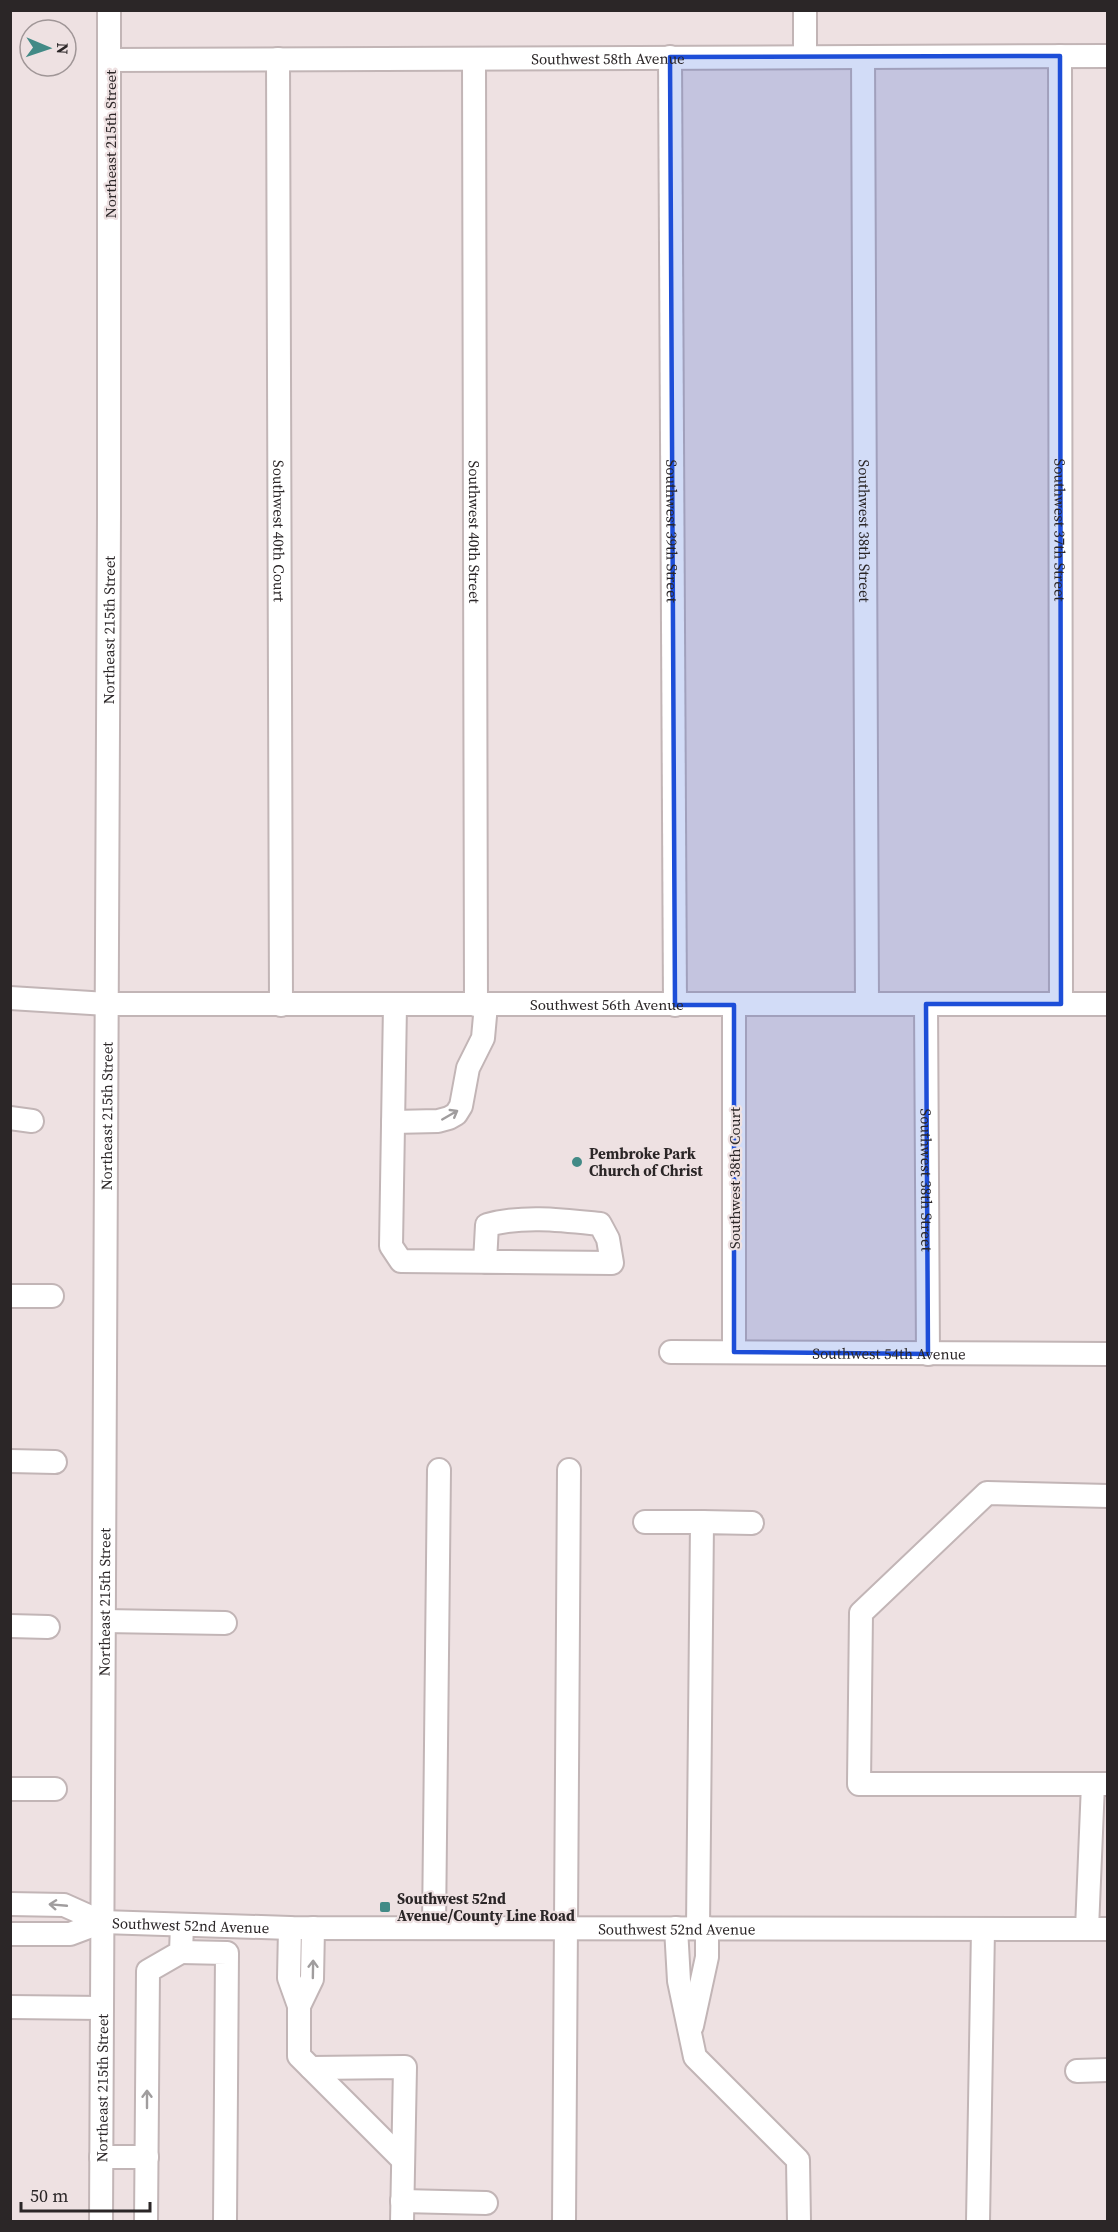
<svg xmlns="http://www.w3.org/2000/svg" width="1118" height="2232" viewBox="0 0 1118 2232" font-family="'Source Serif 4',serif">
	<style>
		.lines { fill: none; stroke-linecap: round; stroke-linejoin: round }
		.minor-casing { stroke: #c2b5b6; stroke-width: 26 }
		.minor { stroke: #fff; stroke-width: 22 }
		.oneway { stroke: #a09d9e }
		.marked { fill: #1d4ed8; fill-opacity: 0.2; stroke: #1d4ed8; stroke-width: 4.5; stroke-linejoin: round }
		.poi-dot { fill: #428a86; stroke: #eee1e2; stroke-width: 2 }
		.labels { text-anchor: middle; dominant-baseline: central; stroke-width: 4.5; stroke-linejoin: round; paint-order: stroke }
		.street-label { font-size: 15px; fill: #2b2627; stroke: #eee1e2 }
		.poi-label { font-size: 15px; font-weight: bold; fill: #2b2627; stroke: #eee1e2; text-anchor: start }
	</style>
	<rect width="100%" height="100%" fill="#eee1e2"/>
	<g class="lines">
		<g class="minor-casing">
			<g id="minor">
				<path d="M805,10V56"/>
				<path id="s1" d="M1060,56L1061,1004"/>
				<path id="s2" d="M670,57L675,1005"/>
				<path id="s3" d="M863,57L867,1004"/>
				<path id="s4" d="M278,59L281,1005"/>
				<path id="s5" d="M110,60L1108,56"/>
				<path id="s6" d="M474,60L476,1005"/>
				<path id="s7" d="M10,998L107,1004H1108"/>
				<path id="s8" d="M926,1004L928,1354"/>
				<path d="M395,1005L391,1246L401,1261L612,1263L608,1239L600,1224C562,1220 524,1215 487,1225L485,1262"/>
				<path d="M10,1118L32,1121"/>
				<path d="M393,1122L438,1121L449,1118L456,1114L461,1106L468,1068L483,1038L486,1005"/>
				<path d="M10,1296H52"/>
				<path id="s9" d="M671,1352L1108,1354"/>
				<path d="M734,1352V1005"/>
				<path d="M10,1461L55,1462"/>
				<path d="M1108,1496L987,1493L861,1613L859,1784H1108"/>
				<path d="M645,1522H702"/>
				<path d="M104,1621L225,1623"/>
				<path d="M10,1626L48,1627"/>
				<path d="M10,1789H55"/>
				<path d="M10,1904L64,1905L102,1922"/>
				<path d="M290,1928L289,1978L299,2006V2056L403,2160"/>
				<path d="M434,1928L439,1470"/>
				<path d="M676,1928L679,1981L695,2057L798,2160L799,2222"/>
				<path d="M698,1928L702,1522L752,1523"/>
				<path d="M1087,1929L1093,1784"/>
				<path id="s10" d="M10,1934H70L102,1922L290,1928L1108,1929"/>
				<path d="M181,1952L227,1953L225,2222"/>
				<path d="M299,2006L312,1979L313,1928"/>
				<path d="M10,2007L102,2008"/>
				<path d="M692,2026L707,1957V1928"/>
				<path d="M311,2068L405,2067L402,2222"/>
				<path d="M1077,2071L1108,2070"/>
				<path d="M101,2157H147"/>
				<path d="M402,2201L486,2203"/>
				<path id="s11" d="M101,2222L109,515V10"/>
				<path d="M146,2222L148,1971L181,1952L182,1925"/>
				<path d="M564,2222L569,1470"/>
				<path d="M978,2222L983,1929"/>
			</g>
		</g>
		<use href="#minor" class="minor"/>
	</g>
	<defs><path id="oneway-shaft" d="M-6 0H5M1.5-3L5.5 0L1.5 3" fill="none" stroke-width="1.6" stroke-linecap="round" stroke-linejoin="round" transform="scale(1.5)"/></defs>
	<g class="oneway">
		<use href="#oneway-shaft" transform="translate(450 1115) rotate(-30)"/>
		<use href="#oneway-shaft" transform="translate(58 1905) rotate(-175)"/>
		<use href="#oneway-shaft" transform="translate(313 1969) rotate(-89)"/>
		<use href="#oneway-shaft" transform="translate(147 2099) rotate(-90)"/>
	</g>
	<path class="marked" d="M1060,56L1061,1004H926L928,1354L734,1352V1005H675L670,57Z"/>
	<g class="poi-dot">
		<circle cx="577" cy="1162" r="6"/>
		<rect x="379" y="1901" width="12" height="12" rx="3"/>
	</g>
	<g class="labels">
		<g class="street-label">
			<text stroke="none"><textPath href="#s5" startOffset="498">Southwest 58th Avenue</textPath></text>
			<text transform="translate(110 144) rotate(-90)">Northeast 215th Street</text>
			<text stroke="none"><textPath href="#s3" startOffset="474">Southwest 38th Street</textPath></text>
			<text stroke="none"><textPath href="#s1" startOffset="474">Southwest 37th Street</textPath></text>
			<text stroke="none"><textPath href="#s2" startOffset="474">Southwest 39th Street</textPath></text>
			<text stroke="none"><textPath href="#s4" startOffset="472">Southwest 40th Court</textPath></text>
			<text stroke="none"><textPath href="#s6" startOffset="472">Southwest 40th Street</textPath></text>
			<text stroke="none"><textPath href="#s11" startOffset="1592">Northeast 215th Street</textPath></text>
			<text stroke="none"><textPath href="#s7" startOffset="597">Southwest 56th Avenue</textPath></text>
			<text stroke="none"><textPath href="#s11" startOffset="1106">Northeast 215th Street</textPath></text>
			<text transform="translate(734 1178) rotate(-90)">Southwest 38th Court</text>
			<text stroke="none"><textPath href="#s8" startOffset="176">Southwest 38th Street</textPath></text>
			<text stroke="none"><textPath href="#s9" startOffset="218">Southwest 54th Avenue</textPath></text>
			<text stroke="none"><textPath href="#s11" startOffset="620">Northeast 215th Street</textPath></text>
			<text stroke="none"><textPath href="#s10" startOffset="183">Southwest 52nd Avenue</textPath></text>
			<text stroke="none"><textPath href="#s10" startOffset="669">Southwest 52nd Avenue</textPath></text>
			<text stroke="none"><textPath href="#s11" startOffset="134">Northeast 215th Street</textPath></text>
		</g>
		<g class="poi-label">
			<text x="589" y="1153">Pembroke Park<tspan x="589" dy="17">Church of Christ</tspan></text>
			<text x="397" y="1898">Southwest 52nd<tspan x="397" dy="17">Avenue/County Line Road</tspan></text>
		</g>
	</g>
	<rect width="1118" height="2232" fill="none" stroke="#2b2627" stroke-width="24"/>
	<g transform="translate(48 48) rotate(92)"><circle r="28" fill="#eee1e2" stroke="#a09697" stroke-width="1.5"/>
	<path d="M0-4.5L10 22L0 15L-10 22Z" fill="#428a86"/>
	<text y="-9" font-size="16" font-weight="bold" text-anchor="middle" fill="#2b2627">N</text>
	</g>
	<path d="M21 2202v9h129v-9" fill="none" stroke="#2b2627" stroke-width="3"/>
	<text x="30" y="2202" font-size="18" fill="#2b2627" stroke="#eee1e2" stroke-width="4.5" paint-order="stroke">50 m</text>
</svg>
